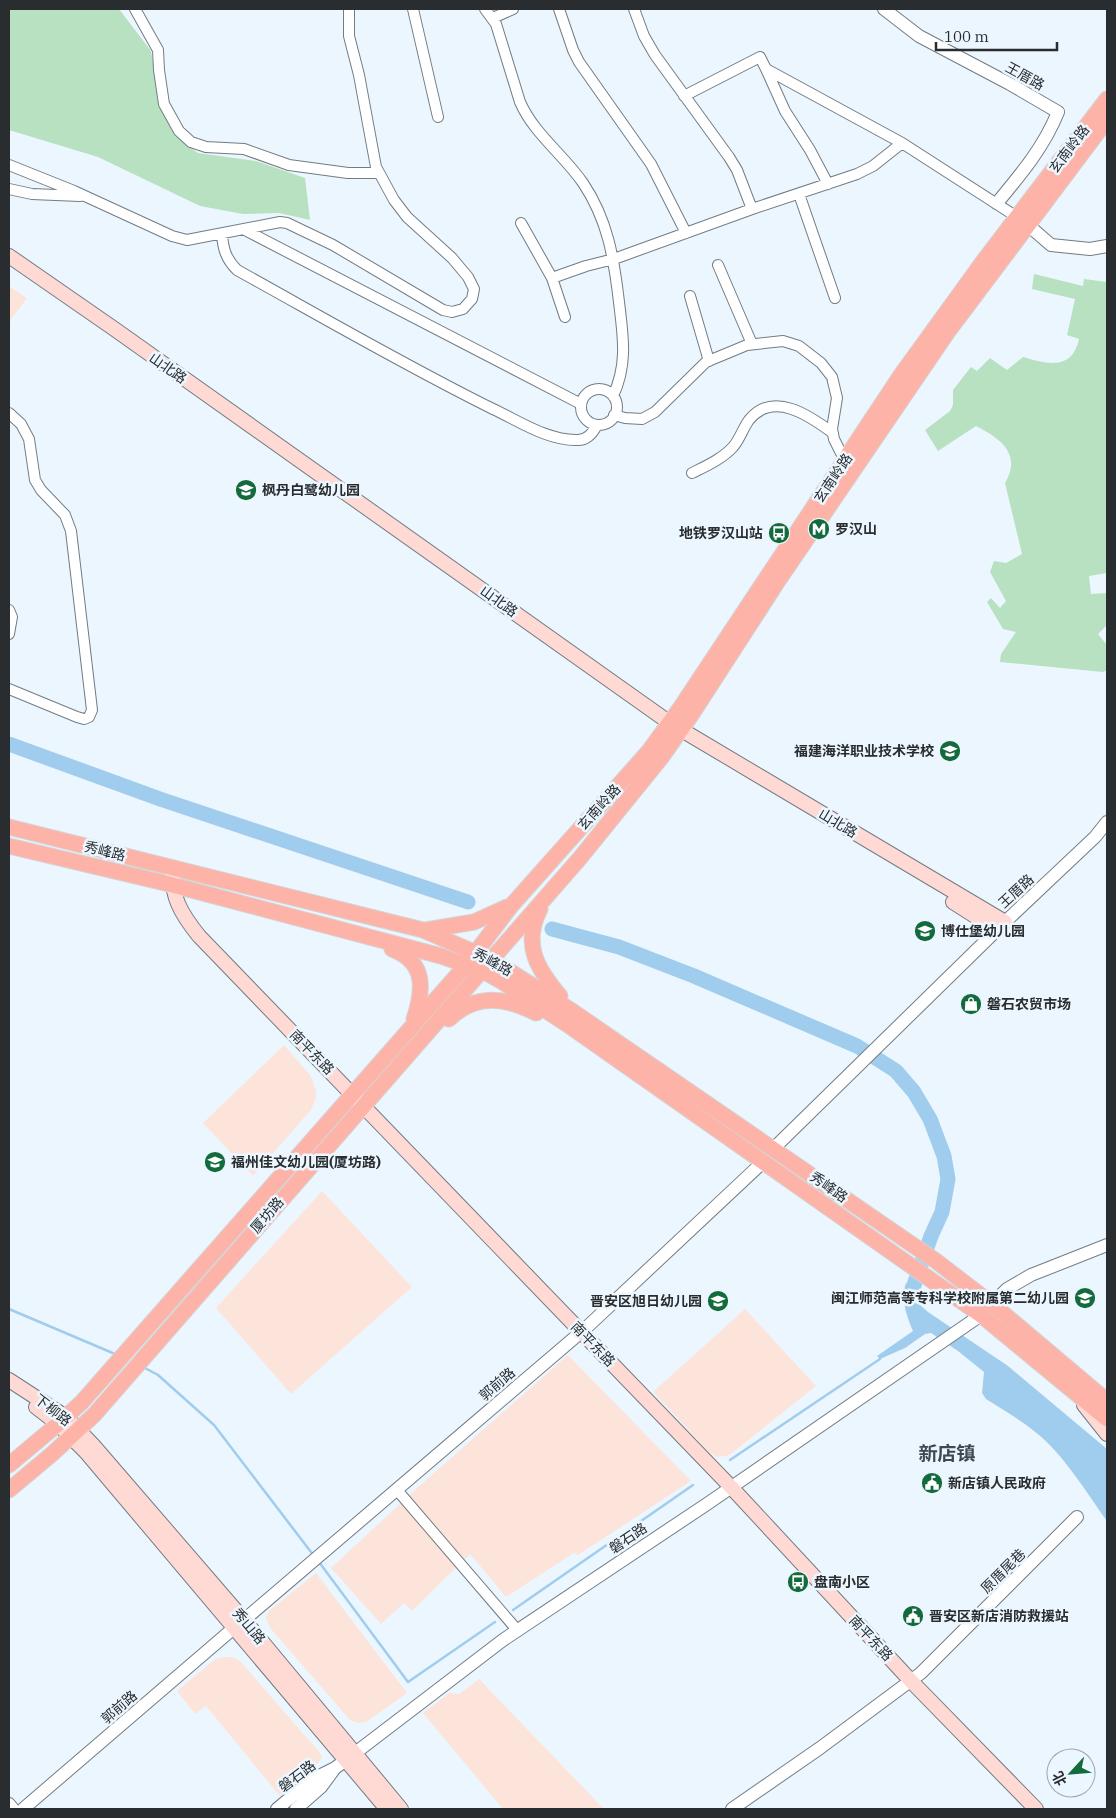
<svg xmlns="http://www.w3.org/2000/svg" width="1116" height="1818" viewBox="0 0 1116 1818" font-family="'IBM Plex Serif','Noto Sans SC',serif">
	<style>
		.commercial { fill: #fde4db }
		.green { fill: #b7e1c1 }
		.water { fill: #a0cdee }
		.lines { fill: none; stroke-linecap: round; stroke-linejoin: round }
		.stream { stroke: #a0cdee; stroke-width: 2.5 }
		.river { stroke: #a0cdee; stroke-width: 15 }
		.minor-casing { stroke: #737c83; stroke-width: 12 }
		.tertiary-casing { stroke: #737c83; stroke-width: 14 }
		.secondary-casing { stroke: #737c83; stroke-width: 16 }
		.primary-casing { stroke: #d4d5d6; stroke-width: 17 }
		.minor { stroke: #fff; stroke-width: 10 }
		.tertiary { stroke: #fff; stroke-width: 12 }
		.secondary { stroke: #ffd9d4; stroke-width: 14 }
		.primary { stroke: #feb3a8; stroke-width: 15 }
		.labels { text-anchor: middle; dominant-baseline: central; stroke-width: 5; stroke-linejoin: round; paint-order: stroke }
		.street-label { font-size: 14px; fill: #292d30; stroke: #ecf6fe }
		.poi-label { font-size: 14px; font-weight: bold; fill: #292d30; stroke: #ecf6fe; text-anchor: start }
		.district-label { font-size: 19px; font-weight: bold; fill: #414950; stroke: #ecf6fe }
	</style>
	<rect width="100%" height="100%" fill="#ecf6fe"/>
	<path class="commercial" d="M9,286L27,298L9,322Z
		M284,1045L311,1076L316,1091V1098L311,1110L253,1176L203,1123Z
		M322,1191L412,1287L291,1394L216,1308Z
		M745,1309L816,1386L732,1453L726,1456L716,1457L709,1452L653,1392Z
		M568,1355L691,1481L578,1555L574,1553L506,1597L470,1554L412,1611L404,1603L381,1624L331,1568L417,1488Z
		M316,1573L407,1693L366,1722L358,1723L350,1720L271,1629L267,1621L266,1617L269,1611Z
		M227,1657H233L241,1662L321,1754L322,1758L318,1763L280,1796L206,1706L195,1714L177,1691L215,1659Z
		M479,1679L604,1809H503L423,1713L449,1693L459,1694Z"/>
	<path class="green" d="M9,9H119L151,51L161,109L179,139L198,153L256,161L305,178L310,220L279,213L243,214L200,206L98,157L9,130Z
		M1034,274L1083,286L1084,279L1107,282V573L1089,576L1091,594L1107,593V625L1098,634L1107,645V670L1103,672L1000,662L1001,654L1016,632L1003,629L987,602L991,598L1000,608L1006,601L990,572L994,561L1006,563L1022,554L1005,483C1022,454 1001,439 976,426L938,451L925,430L950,411L953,405V390L971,367L977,371L990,358L1007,370L1023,357C1047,364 1072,371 1079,339L1067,335L1075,299L1032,289Z"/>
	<path class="water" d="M906,1283L923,1293L919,1304L928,1312L1008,1366L1107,1449V1521C1086,1492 1063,1453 1034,1431C1019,1419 1002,1409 986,1399L982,1393L984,1372L958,1351L931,1333L925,1334L905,1348L880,1359L877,1356L913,1331C907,1317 900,1299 906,1283Z"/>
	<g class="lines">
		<path class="stream" d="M9,1309L115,1354
			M143,1367L158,1375L214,1425L314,1556
			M730,1460L880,1359
			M319,1562L408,1682L495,1622
			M513,1610L693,1485"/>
		<path class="river" d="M9,744L160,799L468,902
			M552,929L619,947L694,976L857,1046L896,1071L914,1092L930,1119L944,1156L948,1179L942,1212L931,1236L913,1288"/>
		<g class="minor-casing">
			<path id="minor" d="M135,9L158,50L159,70L164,104L179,131L191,142L206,147L244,149L289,165L348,173H379
				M413,9L438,117
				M485,9L496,24L520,102C534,134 563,154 583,183C608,220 614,259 619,302C623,336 628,364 613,396
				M559,9L573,50L579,62L651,164L686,233
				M634,9L644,36L655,55L729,157L737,170L752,209
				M493,18L513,9
				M766,69L785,111L810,150L828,184
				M684,96L760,57L766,69L902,143L1017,217
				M9,165L74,191L172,236L187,240L280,222L287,223L333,245L443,310L452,312L463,309L472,299L474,289L468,277L452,258L407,217L394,200L376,167L359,75L349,36V9
				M9,189L32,194L80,196
				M799,194L835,298
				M521,223L552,278L565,317
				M243,229L581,404
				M222,234C223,249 226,259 237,270C322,317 406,366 493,409C519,421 548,441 578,440C587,440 593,433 597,425
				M718,265L752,344
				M552,278L586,266L614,259L752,209L857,174L873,166L902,143
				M690,296L709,361
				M581 407a18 18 0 1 1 36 0a18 18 0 1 1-36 0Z
				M9,413L21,424L29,439L35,480L41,490L65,515L71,531L92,710L89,717L84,719L77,717L9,689
				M614,415L625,418L642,419L655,412L706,362L747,345L783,341L799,346L821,363L832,377L837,398L832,429L834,439L841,453
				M692,473C706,466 722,459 733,447C740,439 743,428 749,420C773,390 810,416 833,433
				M9,610L12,617L9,634
				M397,1490L518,1631"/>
		</g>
		<g class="tertiary-casing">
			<path id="tertiary" d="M884,9L919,36L1010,84L1058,112C1044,147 1021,174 997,203
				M1028,225L1051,245L1090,249L1107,246
				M773,1149L1005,922L1095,837L1107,822
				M992,1304L1007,1289L1031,1275L1107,1245
				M244,1620L587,1327L763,1162
				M9,1804L13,1809
				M23,1809L235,1627
				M277,1809L313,1779L335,1768L346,1760L503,1640L707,1504L981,1315
				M296,1809L321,1787L335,1768
				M732,1809L820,1748L921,1673L1077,1517"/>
		</g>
		<g class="secondary-casing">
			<path id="secondary" d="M9,256L113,328L670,723L1005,922
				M173,868C170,896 182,915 199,936L731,1487L911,1681L1036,1809
				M953,902L997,930
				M9,1380L66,1417L93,1445L244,1620L401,1809
				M1084,1405L1107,1434
				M36,1407L58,1424L86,1452L387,1809"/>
		</g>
		<g class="primary-casing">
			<path id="primary" d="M9,827L423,930L492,960L572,1011L936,1261L992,1304L1107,1401
				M9,846L165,883L441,956L483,971L501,981L571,1027L981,1315L1107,1419
				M540,909C522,944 537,969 560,996
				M426,930L474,922L507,907
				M392,949C426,962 424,989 414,1019
				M449,1019C476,993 505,997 536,1013
				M9,1465L58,1424L82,1402L467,964L511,906L649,751L681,707L901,375L985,259L1107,99
				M9,1490L52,1454L94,1415L580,858L661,758L692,714L778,581L947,333L1107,120"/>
		</g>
		<use href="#minor" class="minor"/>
		<use href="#tertiary" class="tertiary"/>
		<use href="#secondary" class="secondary"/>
		<use href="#primary" class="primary"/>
	</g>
	<defs>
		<g id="school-disc" transform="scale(1.125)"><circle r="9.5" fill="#136a3d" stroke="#ecf6fe"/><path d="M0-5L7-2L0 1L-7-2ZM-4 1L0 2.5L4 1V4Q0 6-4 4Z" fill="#fff"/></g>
		<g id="metro-disc" transform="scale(1.125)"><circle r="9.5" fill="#136a3d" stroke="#ecf6fe"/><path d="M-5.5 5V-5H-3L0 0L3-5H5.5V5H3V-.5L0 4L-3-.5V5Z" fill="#fff"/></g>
		<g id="bus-disc" transform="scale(1.125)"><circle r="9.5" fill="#136a3d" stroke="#ecf6fe"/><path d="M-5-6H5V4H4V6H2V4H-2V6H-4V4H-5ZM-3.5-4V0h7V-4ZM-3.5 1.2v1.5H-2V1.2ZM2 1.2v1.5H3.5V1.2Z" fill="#fff"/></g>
		<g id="shop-disc" transform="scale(1.125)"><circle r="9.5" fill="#136a3d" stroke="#ecf6fe"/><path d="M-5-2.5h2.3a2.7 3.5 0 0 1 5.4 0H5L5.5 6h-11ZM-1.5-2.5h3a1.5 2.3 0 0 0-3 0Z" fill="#fff"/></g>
		<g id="civic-disc" transform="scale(1.125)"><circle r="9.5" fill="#136a3d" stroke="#ecf6fe"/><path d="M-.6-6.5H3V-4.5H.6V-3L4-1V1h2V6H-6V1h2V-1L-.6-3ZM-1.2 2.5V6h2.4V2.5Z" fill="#fff"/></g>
	</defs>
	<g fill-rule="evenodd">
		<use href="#school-disc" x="246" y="490"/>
		<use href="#metro-disc" x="819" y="529"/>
		<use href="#bus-disc" x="779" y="533"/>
		<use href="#school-disc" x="950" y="751"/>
		<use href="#school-disc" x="925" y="931"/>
		<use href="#shop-disc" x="971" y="1004"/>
		<use href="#school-disc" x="215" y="1162"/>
		<use href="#school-disc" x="1085" y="1298"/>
		<use href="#school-disc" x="718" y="1301"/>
		<use href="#civic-disc" x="932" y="1483"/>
		<use href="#bus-disc" x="798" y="1582"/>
		<use href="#civic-disc" x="913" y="1616"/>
	</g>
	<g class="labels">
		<g class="street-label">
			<text transform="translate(1025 76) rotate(29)">王厝路</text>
			<text transform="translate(1069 149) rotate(-53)">玄南岭路</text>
			<text transform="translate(168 368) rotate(35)">山北路</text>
			<text transform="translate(833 478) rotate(-56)">玄南岭路</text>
			<text transform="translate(499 601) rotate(36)">山北路</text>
			<text transform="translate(599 807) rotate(-48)">玄南岭路</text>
			<text transform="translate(838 823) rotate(31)">山北路</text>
			<text transform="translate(105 851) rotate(14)">秀峰路</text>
			<text transform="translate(1016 891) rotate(-43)">王厝路</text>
			<text transform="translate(493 962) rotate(28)">秀峰路</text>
			<text transform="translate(312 1052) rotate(46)">南平东路</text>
			<text transform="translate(829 1187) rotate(35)">秀峰路</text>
			<text transform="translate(267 1215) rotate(-49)">厦坊路</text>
			<text transform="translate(593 1344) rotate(46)">南平东路</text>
			<text transform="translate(497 1384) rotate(-41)">郭前路</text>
			<text transform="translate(53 1410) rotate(37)">下柳路</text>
			<text transform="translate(628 1538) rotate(-34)">磐石路</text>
			<text transform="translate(1003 1571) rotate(-45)">原厝尾巷</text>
			<text transform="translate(249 1626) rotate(50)">秀山路</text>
			<text transform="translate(871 1638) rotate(47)">南平东路</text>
			<text transform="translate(119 1707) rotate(-41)">郭前路</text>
			<text transform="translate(297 1776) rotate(-37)">磐石路</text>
		</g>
		<g class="poi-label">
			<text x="262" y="490">枫丹白鹭幼儿园</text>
			<text x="835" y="529">罗汉山</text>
			<text x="763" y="533" text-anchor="end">地铁罗汉山站</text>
			<text x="934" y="751" text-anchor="end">福建海洋职业技术学校</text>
			<text x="941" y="931">博仕堡幼儿园</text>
			<text x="987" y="1004">磐石农贸市场</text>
			<text x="231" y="1162">福州佳文幼儿园(厦坊路)</text>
			<text x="1069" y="1298" text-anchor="end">闽江师范高等专科学校附属第二幼儿园</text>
			<text x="702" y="1301" text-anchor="end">晋安区旭日幼儿园</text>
			<text x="948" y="1483">新店镇人民政府</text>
			<text x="814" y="1582">盘南小区</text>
			<text x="929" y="1616">晋安区新店消防救援站</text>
		</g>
		<g class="district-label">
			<text x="947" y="1453">新店镇</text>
		</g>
	</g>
	<rect width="1116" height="1818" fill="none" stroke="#292d30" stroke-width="20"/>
	<g transform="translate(1071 1773) rotate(244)"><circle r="24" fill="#ecf6fe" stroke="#9ea6ac"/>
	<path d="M0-4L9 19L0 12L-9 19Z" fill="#136a3d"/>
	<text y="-8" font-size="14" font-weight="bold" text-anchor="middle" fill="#292d30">北</text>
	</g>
	<path d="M936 42v8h121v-8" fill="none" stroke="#292d30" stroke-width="2.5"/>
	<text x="944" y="42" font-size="15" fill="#292d30" stroke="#ecf6fe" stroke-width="4" paint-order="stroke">100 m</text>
</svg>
